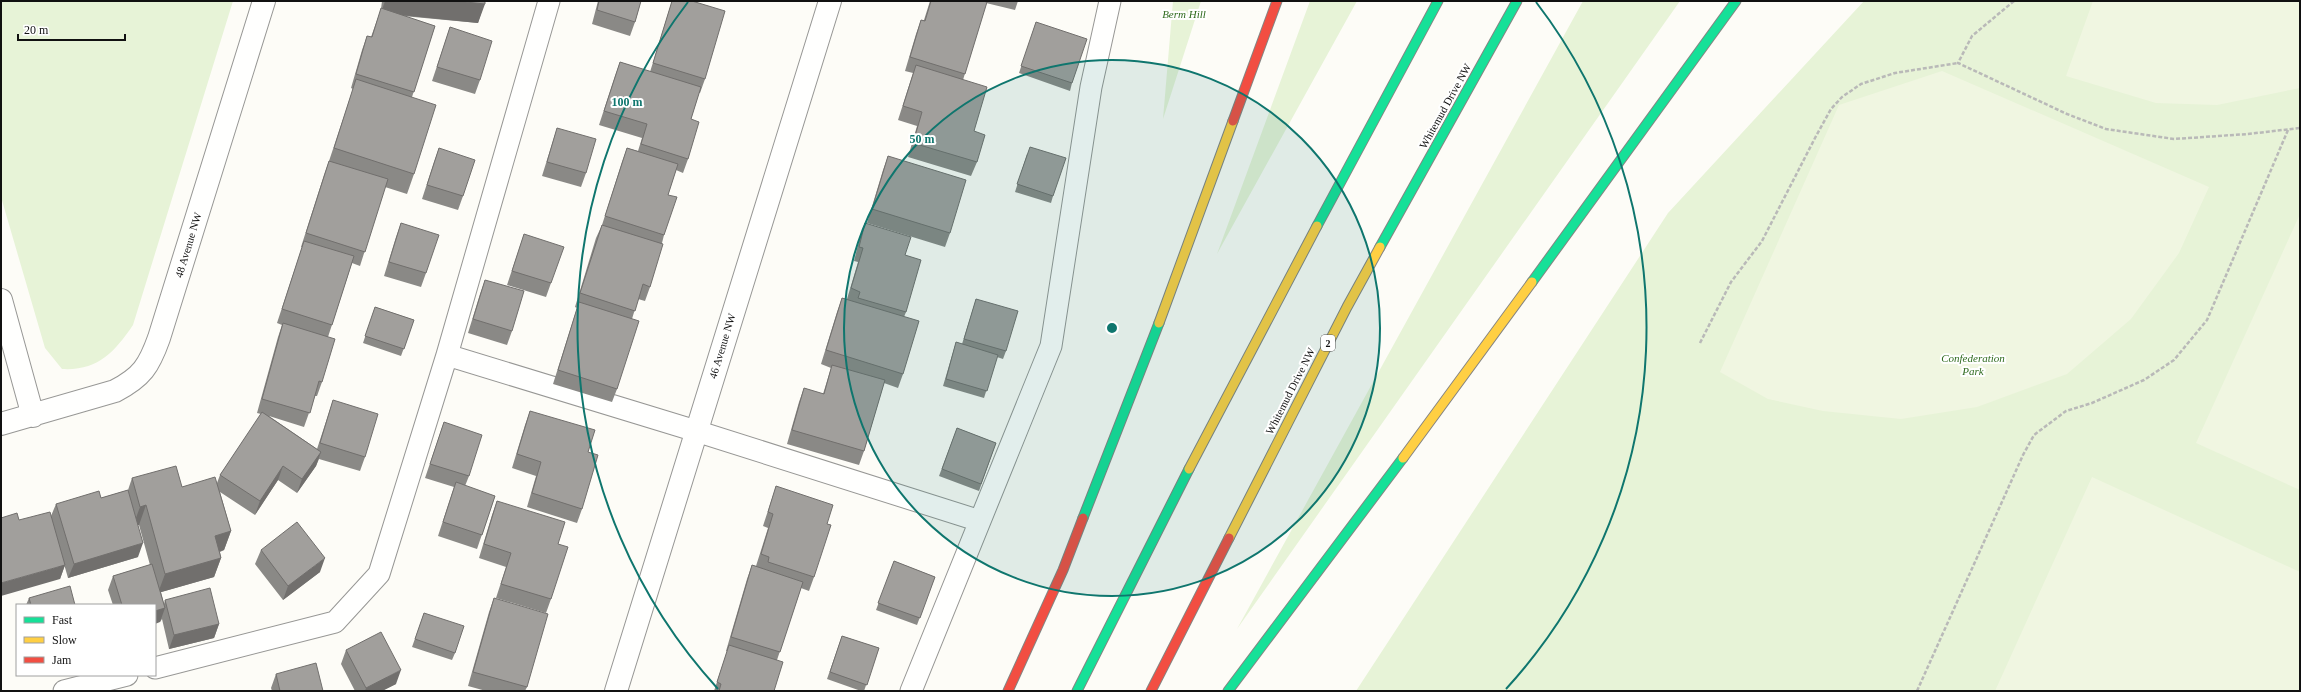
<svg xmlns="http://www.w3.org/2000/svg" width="2301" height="692" viewBox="0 0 2301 692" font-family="Georgia,serif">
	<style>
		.green { fill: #e7f3d7 }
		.pitch { fill: #f0f6e1 }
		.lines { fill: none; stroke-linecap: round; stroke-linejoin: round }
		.lane-casing { stroke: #979795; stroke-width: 23 }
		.street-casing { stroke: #979795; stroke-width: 24 }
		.fast-casing { stroke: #858482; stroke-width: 11 }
		.slow-casing { stroke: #858482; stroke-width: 11 }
		.jam-casing { stroke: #858482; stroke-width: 11 }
		.path { stroke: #b9b9b8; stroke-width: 2.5; stroke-dasharray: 4 2; stroke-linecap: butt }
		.lane { stroke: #fffffe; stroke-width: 21 }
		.street { stroke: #fffffe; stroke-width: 22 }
		.fast { stroke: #16e098; stroke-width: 9 }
		.slow { stroke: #ffcf43; stroke-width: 9 }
		.jam { stroke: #f24e42; stroke-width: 9 }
		.wall { fill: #8a8986 }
		.shaded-wall { fill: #716f6d }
		.building { fill: #a19f9c; stroke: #716f6d }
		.ring { fill: none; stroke: #0f766e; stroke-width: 2 }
		.labels { text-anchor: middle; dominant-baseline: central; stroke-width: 4; stroke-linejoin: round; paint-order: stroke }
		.shield { fill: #fff; stroke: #585858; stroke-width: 1 }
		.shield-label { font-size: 10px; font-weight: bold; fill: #111 }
		.park-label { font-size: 11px; font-style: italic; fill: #2f6b1f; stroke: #fff }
		.street-label { font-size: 11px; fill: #111; stroke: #fff }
		.centre { fill: #0f766e; stroke: #fff; stroke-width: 2 }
		.ring-label { font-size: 12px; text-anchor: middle; font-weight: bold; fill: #0f766e; stroke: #fff; stroke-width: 4; stroke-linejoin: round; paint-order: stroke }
	</style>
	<rect width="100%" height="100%" fill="#fdfcf7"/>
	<path class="green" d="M1,1H233L133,325C114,353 97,371 62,369L45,348L1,197Z
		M1173,1H1201L1163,119Z
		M1310,1H1357L1217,254Z
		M1583,1H1680L1237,629Z
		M1864,1H2300V691H1356L1668,213Z"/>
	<path class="pitch" d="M2093,1H2300V88L2217,105L2156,103L2066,76Z
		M1942,71L2209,187L2179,253L2131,319L2067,374L1977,407L1901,419L1823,411L1768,399L1720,372L1839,105Z
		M2300,214V490L2196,443Z
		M2092,477L2300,572V691H1995Z"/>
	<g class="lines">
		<g class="lane-casing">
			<path id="lane" d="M447,355L696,431L980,521
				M155,668L335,622L379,574L447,355L549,1
				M64,691L127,675
				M911,691L1051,346L1091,87L1110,1"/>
		</g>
		<g class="street-casing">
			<path id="street" d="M1,300L33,416
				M1,424L115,391C142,377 149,366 159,338L264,1
				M616,691L830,1"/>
		</g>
		<g class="fast-casing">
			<path id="fast" d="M1317,226L1438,1
				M1380,247L1517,1
				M1532,282L1736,1
				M1083,518L1159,323
				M1077,691L1189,469
				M1228,691L1403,458"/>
		</g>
		<g class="slow-casing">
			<path id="slow" d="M1159,323L1233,121
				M1403,458L1532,282
				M1189,469L1317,226
				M1229,538L1347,307L1380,247"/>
		</g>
		<g class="jam-casing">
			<path id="jam" d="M1233,121L1277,1
				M1008,691L1063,570L1083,518
				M1151,691L1229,538"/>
		</g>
		<path class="path" d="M2014,1L1972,36L1958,63L2067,114L2106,129L2174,139L2248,134L2300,128
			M1700,343L1731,282L1762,241L1815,138L1831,109L1842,97L1861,84L1895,73L1958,63
			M1917,691L2023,455L2034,435L2066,411L2092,403L2144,380L2174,360L2207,320L2288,130"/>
		<use href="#lane" class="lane"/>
		<use href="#street" class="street"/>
		<use href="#fast" class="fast"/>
		<use href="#slow" class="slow"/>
		<use href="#jam" class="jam"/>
	</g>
	<path class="wall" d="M382,1H485L478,23L403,16L435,26L412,97L414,174L407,194L385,187L360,266L352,263L328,337L322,382L317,396H315L304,427L269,416L317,449L333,400L365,457L360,471L319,459L316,466L297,493L278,480L255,515L220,492L231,531L224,550L220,552L221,558L214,577L161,592L164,604L165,600L219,624L214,638L169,649L162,619L160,622L155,605H113L108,590L113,576L150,565L139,525H138V557L68,578L64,564L65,565L60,579L51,516L56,504L101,498L128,490L132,478L182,487L217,483L220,475L261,414L257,413L278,337L282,325L277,323L302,247H301L324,175L329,161L353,89L351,88L362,50L367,36L371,37L381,9Z
		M598,1H641L635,22L630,36L592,24Z
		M672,1H692L705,79L700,93H699L691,119L688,159L683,173L676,170L668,195L664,235L662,243L650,287L645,301L638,299L632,319L617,389L612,402L553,384L577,308L575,307L596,238L602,225L622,162L627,148L638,151L642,138L599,125L615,76L620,62L650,72Z
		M930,1H1018L1015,10L986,3L963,80L974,131L977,162L971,176L908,157L917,126L898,120L913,73L905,71L916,34L921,20H924Z
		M1036,22L1072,83L1070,91L1019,73Z
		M450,27L480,80L475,94L432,81Z
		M557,128L586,173L581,187L542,176Z
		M439,148L463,196L458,210L422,199L434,162Z
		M1027,154L1053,196L1051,203L1015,192Z
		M888,156L950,233L945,247L867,223L883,170Z
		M401,223L426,273L421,287L384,276L396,237Z
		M865,223L905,255L906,312L904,317L903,374L898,388L884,383L864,451L859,465L787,444L799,402L804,388L823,394L831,368L821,364L837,312L842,298L847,299L858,262L854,261L860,237Z
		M524,234L551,283L546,297L507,285Z
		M485,280L512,331L507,345L468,333L480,294Z
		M976,299L1006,351L1003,359L997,357L984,398L943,386L956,342L962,344Z
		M375,307L414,320L401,356L363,343Z
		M530,411L588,452L582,509L577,523L527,507L536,476L512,468L525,425Z
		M444,422L469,476L465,486L495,496L477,549L438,536L454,487L425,478Z
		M957,428L996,443L979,491L939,476Z
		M776,486L827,524L814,577L809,591L801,588L777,660L774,691H714L727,651H726L747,579L752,565L756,566L768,528L763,526Z
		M497,501L558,544L551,599L546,613L496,598L506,567L479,558L492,515Z
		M261,550L320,572L283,600L255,564Z
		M894,561L935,577L917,625L876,610Z
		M29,598L75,605H26Z
		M494,598L527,687L525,691H486L468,686L489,612Z
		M424,613L455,653L452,660L412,647Z
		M842,636L879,648L864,691H861L827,679Z
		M346,650L396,684L382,691H355L341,664Z
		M276,674L323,691H272L271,688Z"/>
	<path class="shaded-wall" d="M385,1H456L485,4L478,23L381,13Z
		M321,452L316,466L297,493L302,479Z
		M283,466L278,480L255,515L260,501Z
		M146,505L139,525L133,526L140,507Z
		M231,531L224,550L208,555L215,536Z
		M143,543L138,557L68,578L74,564Z
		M221,558L214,577L158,593L165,574Z
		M325,558L320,572L283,600L288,586Z
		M65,565L60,579L1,596V583Z
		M165,608L160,622L155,624V611Z
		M219,624L214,638L169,649L174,635Z
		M401,670L396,684L382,691H365L366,688Z"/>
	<path class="building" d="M456,1H485V4Z
		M599,1H641L635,22L597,10Z
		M672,1H692L725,11L705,79L653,63Z
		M931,1H982L987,2L965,74L910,57L921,20L925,21Z
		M381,8L435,26L414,92L356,74L367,36L372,37Z
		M1036,22L1087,39L1072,83L1021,66Z
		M450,27L492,41L480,80L437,67Z
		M620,62L701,87L691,119L699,122L688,159L641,144L647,124L604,111Z
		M916,65L987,87L974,131L985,135L977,162L913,143L922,112L903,106Z
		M356,79L436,105L414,174L334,148Z
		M557,128L596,139L586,173L547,162Z
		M1030,147L1066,158L1053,196L1017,184Z
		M439,148L475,160L463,196L427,185Z
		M627,148L678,164L668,195L677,197L664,235L605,216Z
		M888,156L966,180L950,233L872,209Z
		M329,161L388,179L365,252L306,233Z
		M401,223L439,235L426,273L389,262Z
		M865,223L911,237L905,255L921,260L906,312L858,298L860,292L851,288L863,248L859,247Z
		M602,225L663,244L650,287L643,284L635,311L580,293Z
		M524,234L564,247L551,283L512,271Z
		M304,241L354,256L332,325L282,309Z
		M485,280L524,291L512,331L473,319Z
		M842,298L919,321L903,374L826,350Z
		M976,299L1018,311L1006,351L964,339Z
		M579,302L639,321L617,389L558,370Z
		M375,307L414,320L404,349L365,336Z
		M283,323L335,339L322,382L319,381L310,413L262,399Z
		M956,342L998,355L987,391L946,379Z
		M832,365L885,380L864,451L792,430L804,388L824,394Z
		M333,400L378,414L365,457L320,443Z
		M530,411L595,430L588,452L598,455L582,509L532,493L541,462L517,454Z
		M262,412L321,452L302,479L283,466L260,501L220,475Z
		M444,422L482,435L469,476L430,464Z
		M957,428L996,443L981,484L942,469Z
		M176,466L182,487L215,477L231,531L215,536L221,558L165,574L146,505L140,507L132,478Z
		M456,482L495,496L482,535L443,522Z
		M776,486L833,505L827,524L831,525L814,577L768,562L769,557L761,554L773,514L768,512Z
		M128,490L143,543L74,564L56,504L99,491L101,498Z
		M497,501L565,522L558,544L568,547L551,599L501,584L511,553L484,544Z
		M50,512L65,565L1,583V518L17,513L19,520Z
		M297,522L325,558L288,586L261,550Z
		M894,561L935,577L920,618L878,603Z
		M152,564L165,608L155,611V605H122L113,576Z
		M752,565L803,582L780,652L731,637Z
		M70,586L75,605H31L29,598Z
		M210,588L219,624L174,635L165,600Z
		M494,598L548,614L527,687L473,672Z
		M424,613L464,626L455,653L415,639Z
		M381,632L401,670L366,688L346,650Z
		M842,636L879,648L867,685L830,672Z
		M729,645L783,662L774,691H719L721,684L717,682Z
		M316,663L323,691H280L276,674Z"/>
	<circle cx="1112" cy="328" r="268" fill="#0f766e" fill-opacity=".12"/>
	<g class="ring">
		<circle cx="1112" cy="328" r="268"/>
		<path d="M718 689A535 535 0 0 1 688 2M1536 2A535 535 0 0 1 1506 689"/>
	</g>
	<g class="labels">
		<rect class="shield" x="1321" y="335" width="14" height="16" rx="3"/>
		<g class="shield-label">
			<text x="1328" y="343">2</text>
		</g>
		<g class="park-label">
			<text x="1184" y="14">Berm Hill</text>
			<text x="1973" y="358">Confederation<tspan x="1973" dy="13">Park</tspan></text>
		</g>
		<g class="street-label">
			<text transform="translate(1445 106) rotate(-61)">Whitemud Drive NW</text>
			<text transform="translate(188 245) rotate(-73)">48 Avenue NW</text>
			<text transform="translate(722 346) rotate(-73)">46 Avenue NW</text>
			<text transform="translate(1290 391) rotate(-63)">Whitemud Drive NW</text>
		</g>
	</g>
	<circle cx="1112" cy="328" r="6" class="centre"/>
	<g class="ring-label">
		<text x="627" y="106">100 m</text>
		<text x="922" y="143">50 m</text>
	</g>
	<rect width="2301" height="692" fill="none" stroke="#111111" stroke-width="4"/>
	<rect x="16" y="604" width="140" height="72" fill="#ffffff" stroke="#a0a0a0"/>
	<rect x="24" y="617" width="20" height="6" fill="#16e098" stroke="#a0a0a0"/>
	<text x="52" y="624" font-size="12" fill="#111111">Fast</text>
	<rect x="24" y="637" width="20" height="6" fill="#ffcf43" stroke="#a0a0a0"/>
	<text x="52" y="644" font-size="12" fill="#111111">Slow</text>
	<rect x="24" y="657" width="20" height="6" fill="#f24e42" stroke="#a0a0a0"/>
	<text x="52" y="664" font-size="12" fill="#111111">Jam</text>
	<path d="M18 34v6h107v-6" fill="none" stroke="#111111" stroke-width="2"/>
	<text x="24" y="34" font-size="12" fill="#111111" stroke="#ffffff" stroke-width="3" paint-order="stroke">20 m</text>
</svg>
